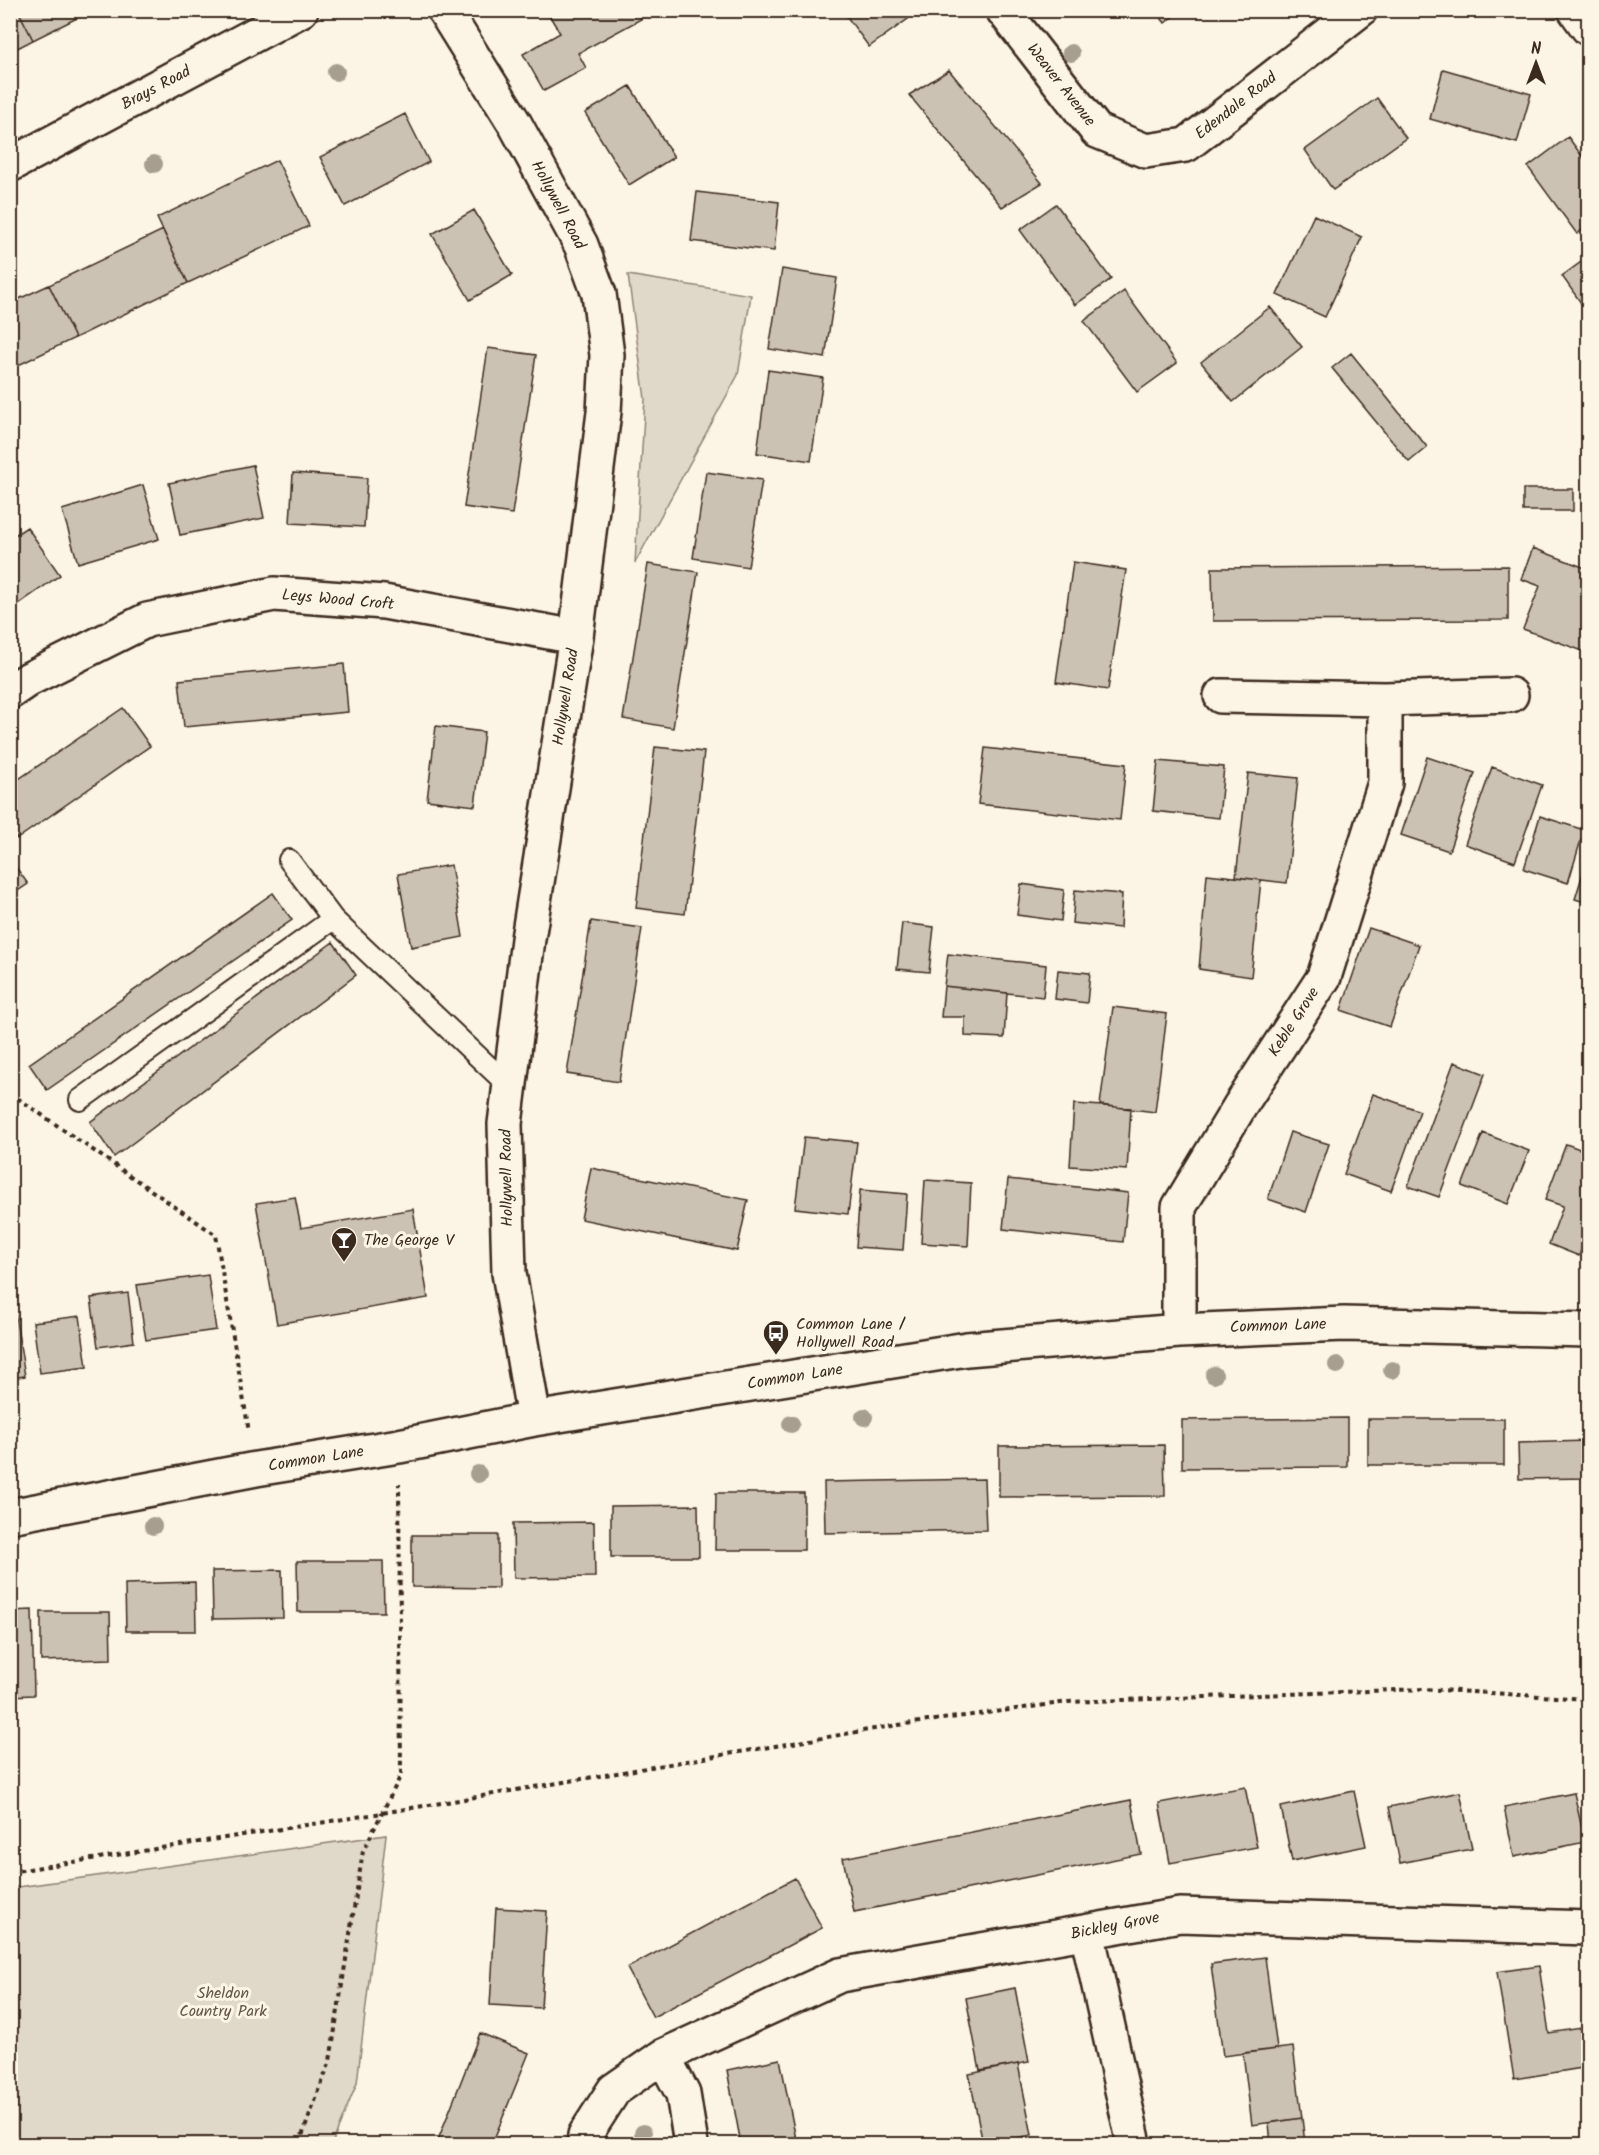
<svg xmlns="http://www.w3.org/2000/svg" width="1599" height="2155" viewBox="0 0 1599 2155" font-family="Kalam,sans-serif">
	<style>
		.green { fill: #e0d8c8; stroke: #8e8173; stroke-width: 1.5 }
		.building { fill: #ccc2b3; stroke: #3b2a1e; stroke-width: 1.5 }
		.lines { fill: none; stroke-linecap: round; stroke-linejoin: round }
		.lane-casing { stroke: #3b2a1e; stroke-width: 24 }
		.street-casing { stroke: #3b2a1e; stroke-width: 38 }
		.secondary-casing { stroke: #3b2a1e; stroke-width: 38 }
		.path { stroke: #3b2a1e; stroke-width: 4; stroke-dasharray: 4.5 4.5; stroke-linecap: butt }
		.lane { stroke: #fcf5e5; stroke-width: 20 }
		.street { stroke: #fcf5e5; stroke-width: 33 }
		.secondary { stroke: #fcf5e5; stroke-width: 33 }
		.tree { fill: #a89e8f }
		.labels { text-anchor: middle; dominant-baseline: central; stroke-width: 6; stroke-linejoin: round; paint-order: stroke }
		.street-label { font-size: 16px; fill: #3b2a1e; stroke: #fcf5e5 }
		.poi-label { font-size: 16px; fill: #3b2a1e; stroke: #fcf5e5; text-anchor: start }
		.park-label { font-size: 16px; fill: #645648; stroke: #fcf5e5 }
	</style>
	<rect width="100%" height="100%" fill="#fcf5e5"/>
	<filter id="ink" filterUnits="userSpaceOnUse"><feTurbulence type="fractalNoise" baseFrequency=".0167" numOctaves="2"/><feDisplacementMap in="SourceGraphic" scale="12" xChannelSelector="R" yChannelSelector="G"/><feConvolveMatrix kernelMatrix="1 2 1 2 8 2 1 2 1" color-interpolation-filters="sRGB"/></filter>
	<g filter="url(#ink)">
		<path class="green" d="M628,275L751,295L738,375L635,563L645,399Z
			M386,1835L357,2083L332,2144H11V1888Z"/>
		<path class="building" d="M10,10H18L33,40L10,52Z
			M18,10H93L33,40Z
			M546,10H637L641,19L578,53L586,68L544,91L523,54L560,33Z
			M842,10H902L908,19L869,47Z
			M1155,10H1181L1165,23Z
			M1443,69L1531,94L1517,143L1430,119Z
			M949,70L1042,183L1002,207L909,95Z
			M630,86L674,157L629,185L585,113Z
			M1377,98L1406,138L1333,190L1305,150Z
			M405,114L429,162L345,206L320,157Z
			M1568,137L1588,164V226L1577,234L1528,167Z
			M277,160L309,226L188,283L157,218Z
			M697,192L779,202L774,251L691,241Z
			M1056,204L1111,279L1075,305L1020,230Z
			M474,210L512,275L470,300L432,234Z
			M1314,215L1362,237L1325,317L1277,295Z
			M163,230L188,283L75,338L49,285Z
			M1588,257V313L1562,276Z
			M782,269L837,278L825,358L769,349Z
			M49,285L75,338L10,369V303Z
			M1124,291L1177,363L1137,392L1084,321Z
			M1270,307L1302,347L1233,402L1201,362Z
			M488,348L536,355L512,514L464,507Z
			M1351,353L1427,447L1409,462L1332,368Z
			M768,370L823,378L811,461L757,453Z
			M253,465L264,518L180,535L169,483Z
			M706,472L762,480L748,567L693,558Z
			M293,473L367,478L364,527L290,523Z
			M143,485L159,539L78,563L62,510Z
			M1523,489H1573V511H1523Z
			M27,527L60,575L10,610V538Z
			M1533,548L1588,569V653L1523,629L1540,586L1521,579Z
			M1073,562L1126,570L1108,690L1056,682Z
			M648,564L698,572L673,728L623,719Z
			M1508,566V620L1213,621L1212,568Z
			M344,664L348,712L184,727L179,680Z
			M123,708L150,746L17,839L10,829V785Z
			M436,726L484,732L475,806L427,800Z
			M655,747L704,752L685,914L636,908Z
			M985,748L1126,764L1120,820L978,804Z
			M1427,757L1475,773L1449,851L1401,835Z
			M1158,761L1224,767L1219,818L1153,811Z
			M1492,767L1542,785L1515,862L1465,844Z
			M1248,773L1298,778L1287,883L1236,877Z
			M1540,816L1584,830L1568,883L1524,869Z
			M1588,857V903L1575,899Z
			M10,859L28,884L10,896Z
			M451,865L463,937L411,947L398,874Z
			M1207,874L1261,880L1251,977L1199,969Z
			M1021,884L1064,890L1061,921L1017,915Z
			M1075,890L1122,894L1120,928L1072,923Z
			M273,893L292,920L47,1090L29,1064Z
			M591,921L642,928L619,1082L567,1074Z
			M902,923L934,927L929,972L897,969Z
			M1369,928L1419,945L1390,1027L1341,1010Z
			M333,942L356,975L114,1157L90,1122Z
			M948,954L1046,965L1043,997L944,986Z
			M1058,970L1090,973L1087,1003L1055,999Z
			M944,986L1007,993L1004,1038L965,1036V1017H941Z
			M1113,1007L1167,1014L1155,1112L1100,1105Z
			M1454,1062L1485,1074L1439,1197L1408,1186Z
			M1373,1094L1420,1111L1391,1191L1344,1174Z
			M1074,1104L1131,1108L1127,1170L1070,1166Z
			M1290,1132L1329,1144L1306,1212L1268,1199Z
			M1483,1133L1529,1151L1508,1204L1462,1186Z
			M804,1137L857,1142L848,1214L795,1208Z
			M1566,1144L1588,1152V1230L1579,1256L1549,1244L1563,1206L1545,1200Z
			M591,1168L748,1200L737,1251L581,1219Z
			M1008,1179L1128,1193L1123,1242L1003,1229Z
			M925,1180L971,1183L968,1246L921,1243Z
			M860,1190L907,1194L903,1250L856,1247Z
			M295,1197L301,1228L413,1209L428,1298L277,1324L256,1203Z
			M208,1275L216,1330L146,1340L137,1285Z
			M128,1293L134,1342L98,1347L91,1298Z
			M10,1307H14L25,1376L10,1378Z
			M80,1316L87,1367L40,1373L33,1322Z
			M1347,1418V1467L1182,1468V1420Z
			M1368,1419H1504V1465H1368Z
			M1588,1441V1478L1519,1479L1518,1443Z
			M1164,1445L1165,1496L999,1497V1446Z
			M984,1479L986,1530L825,1533L824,1482Z
			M716,1493H804V1550H715Z
			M698,1505L699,1557H611V1506Z
			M594,1522L595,1577L514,1578L513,1523Z
			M412,1535H498V1588L412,1587Z
			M297,1561H383L384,1612H298Z
			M282,1570L283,1618L213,1619L212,1571Z
			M195,1582L196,1631H126L125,1584Z
			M32,1610L34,1695L10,1696V1611Z
			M41,1612H110L111,1659L41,1661Z
			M1245,1787L1257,1847L1170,1863L1159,1803Z
			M1354,1791L1366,1846L1292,1861L1281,1807Z
			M1460,1792L1472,1849L1400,1863L1389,1807Z
			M1574,1793L1585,1842L1514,1857L1504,1807Z
			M1131,1800L1141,1854L854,1912L843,1858Z
			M795,1878L822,1928L653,2017L627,1968Z
			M496,1908L547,1911L541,2008L490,2005Z
			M1265,1957L1277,2049L1223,2056L1211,1964Z
			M1539,1966L1549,2033L1588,2027V2067L1514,2079L1497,1972Z
			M1015,1988L1029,2062L980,2071L966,1998Z
			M480,2033L529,2053L492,2144H450L438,2140Z
			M1293,2047L1302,2118L1252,2125L1243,2053Z
			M780,2059L797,2144H741L727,2070Z
			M1018,2064L1032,2135L983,2144L969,2074Z
			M1302,2118L1305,2144H1271L1269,2123Z"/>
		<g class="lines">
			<g class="lane-casing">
				<path id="lane" d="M333,919L509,1086
					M80,1100L333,919L289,860"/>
			</g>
			<g class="street-casing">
				<path id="street" d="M444,10L515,124L581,245L599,294L607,355L604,412L576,637L528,939L505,1124L509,1273L534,1419
					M1003,10L1097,131L1146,151L1186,145L1360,10
					M1575,10L1588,28
					M10,692L29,679L147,620L274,594L384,602L576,637
					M1221,696L1385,699
					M1179,1331V1207L1240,1106L1324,977L1385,783V699L1511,695
					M10,1516L256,1469L399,1446L534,1419L967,1349L1179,1331L1344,1324L1588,1330
					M1087,1932L1134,2144
					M663,2056L683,2094L691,2144
					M584,2144L585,2135L614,2090L663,2056L840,1975L1180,1915L1588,1928"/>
			</g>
			<g class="secondary-casing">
				<path id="secondary" d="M10,165L301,10"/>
			</g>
			<path class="path" d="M10,1093L216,1235L249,1432
				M10,1872L382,1813L898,1725L1068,1702L1424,1689L1588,1699
				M299,2144L330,2061L363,1851L401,1775L399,1484"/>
			<use href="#lane" class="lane"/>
			<use href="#street" class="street"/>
			<use href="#secondary" class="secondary"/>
		</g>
		<g class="tree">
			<circle cx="1071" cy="53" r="9"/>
			<circle cx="336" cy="72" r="9"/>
			<circle cx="154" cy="164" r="9"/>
			<circle cx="1337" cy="1365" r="9"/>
			<circle cx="1392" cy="1370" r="9"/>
			<circle cx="1214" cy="1375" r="9"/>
			<circle cx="864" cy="1417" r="9"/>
			<circle cx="791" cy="1424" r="9"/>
			<circle cx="478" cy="1474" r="9"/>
			<circle cx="153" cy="1526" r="9"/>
			<circle cx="643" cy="2133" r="9"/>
		</g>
	</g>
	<defs>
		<g id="bar-pin" transform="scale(1.35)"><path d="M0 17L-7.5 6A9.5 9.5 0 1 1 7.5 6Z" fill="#3b2a1e" stroke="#fcf5e5"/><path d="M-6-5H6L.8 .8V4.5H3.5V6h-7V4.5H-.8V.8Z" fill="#fff"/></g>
		<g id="bus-pin" transform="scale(1.35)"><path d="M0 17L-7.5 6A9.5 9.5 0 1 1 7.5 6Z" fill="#3b2a1e" stroke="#fcf5e5"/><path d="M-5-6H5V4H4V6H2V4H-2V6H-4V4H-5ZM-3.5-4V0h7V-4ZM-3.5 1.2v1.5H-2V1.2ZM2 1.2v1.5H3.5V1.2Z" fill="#fff"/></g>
	</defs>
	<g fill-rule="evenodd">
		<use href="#bar-pin" x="344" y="1240"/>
		<use href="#bus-pin" x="776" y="1333"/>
	</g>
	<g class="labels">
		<g class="street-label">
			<text transform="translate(1061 85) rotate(52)">Weaver Avenue</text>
			<text transform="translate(156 88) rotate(-28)">Brays Road</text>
			<text transform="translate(1236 106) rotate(-38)">Edendale Road</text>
			<text transform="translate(558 205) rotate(62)">Hollywell Road</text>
			<text transform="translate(338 600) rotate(5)">Leys Wood Croft</text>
			<text transform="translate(566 697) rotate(-81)">Hollywell Road</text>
			<text transform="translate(1294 1022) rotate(-57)">Keble Grove</text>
			<text transform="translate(507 1178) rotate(-91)">Hollywell Road</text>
			<text transform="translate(1278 1326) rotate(-2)">Common Lane</text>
			<text transform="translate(795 1377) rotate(-9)">Common Lane</text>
			<text transform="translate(316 1459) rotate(-9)">Common Lane</text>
			<text transform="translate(1115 1926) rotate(-11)">Bickley Grove</text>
		</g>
		<g class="poi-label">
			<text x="364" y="1240">The George V</text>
			<text x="796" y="1324">Common Lane /<tspan x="796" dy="18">Hollywell Road</tspan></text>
		</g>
		<g class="park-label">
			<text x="223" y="1993">Sheldon<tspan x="223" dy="18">Country Park</tspan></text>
		</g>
	</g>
	<rect width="1599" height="2155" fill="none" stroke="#fcf5e5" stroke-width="36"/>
	<rect x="18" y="18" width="1563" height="2119" fill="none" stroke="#3b2a1e" stroke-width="2" filter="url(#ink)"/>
	<g transform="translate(1536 63)" stroke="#fcf5e5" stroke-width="4.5" paint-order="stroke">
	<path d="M0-4.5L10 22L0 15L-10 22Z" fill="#3b2a1e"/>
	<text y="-9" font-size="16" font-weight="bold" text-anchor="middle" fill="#3b2a1e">N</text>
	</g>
</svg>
